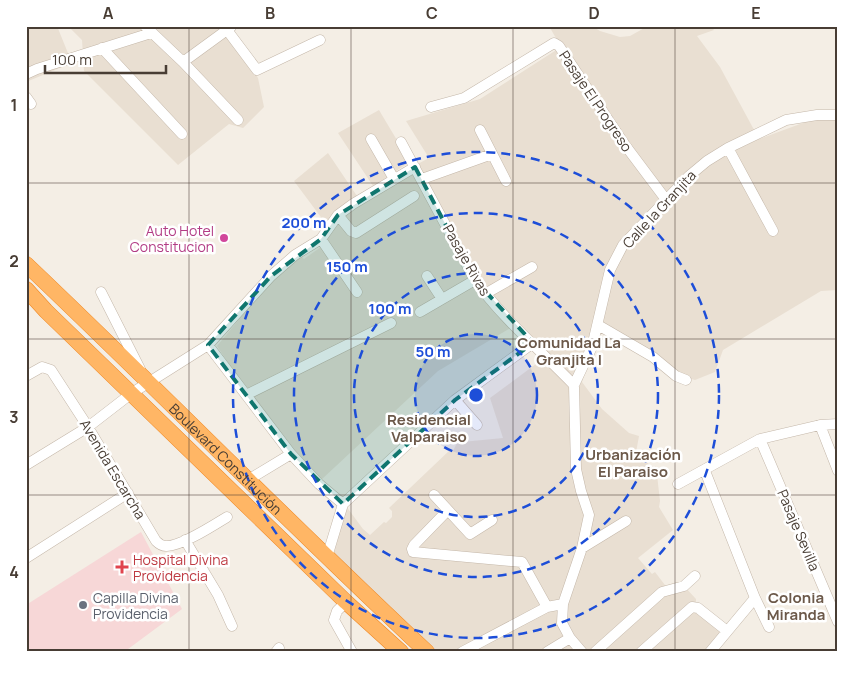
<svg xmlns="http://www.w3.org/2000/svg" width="864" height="678" viewBox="0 0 864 678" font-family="Manrope,sans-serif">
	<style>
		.residential { fill: #e9dfd2 }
		.medical { fill: #f7d7d7 }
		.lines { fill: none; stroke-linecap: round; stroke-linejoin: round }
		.minor-casing { stroke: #c4b7a9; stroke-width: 11 }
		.highway-casing { stroke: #ef8824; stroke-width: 16 }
		.minor { stroke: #fff; stroke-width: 10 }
		.highway { stroke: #ffb665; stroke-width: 15 }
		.marked { fill: #0f766e; fill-opacity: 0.2; stroke: #0f766e; stroke-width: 4; stroke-dasharray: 10 6; stroke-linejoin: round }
		.grid { fill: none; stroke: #483d34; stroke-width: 1; stroke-opacity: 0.55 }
		.ring { fill: none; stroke: #1d4ed8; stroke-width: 2.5; stroke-dasharray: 9 6 }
		.hotel-dot { fill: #d1479c; stroke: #fff; stroke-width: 2 }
		.health-dot { fill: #e0444e; stroke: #fff; stroke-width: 2 }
		.worship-dot { fill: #6b7280; stroke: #fff; stroke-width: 2 }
		.labels { text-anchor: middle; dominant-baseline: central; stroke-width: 5; stroke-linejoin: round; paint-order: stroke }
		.street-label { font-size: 14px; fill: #483d34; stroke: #fff }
		.hotel-label { font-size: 14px; fill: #b23c85; stroke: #fff; text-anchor: end }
		.health-label { font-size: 14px; fill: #be3a42; stroke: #fff; text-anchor: start }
		.worship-label { font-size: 14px; fill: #5b616d; stroke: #fff; text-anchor: start }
		.neighbourhood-label { font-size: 15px; font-weight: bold; fill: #6c594a; stroke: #fff }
		.centre { fill: #1d4ed8; stroke: #fff; stroke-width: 2.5 }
		.ring-label { font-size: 15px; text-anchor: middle; font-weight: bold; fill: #1d4ed8; stroke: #fff; stroke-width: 5; stroke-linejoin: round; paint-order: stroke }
		.neatline { fill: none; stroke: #483d34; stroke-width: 2 }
		.grid-label { font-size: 16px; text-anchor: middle; font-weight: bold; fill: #483d34 }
	</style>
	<rect width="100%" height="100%" fill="#f4eee5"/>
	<path class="residential" d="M26,26H57L72,63L26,82Z
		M68,26H226L258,78L264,107L243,128L229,124L178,165L84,71L82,40Z
		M549,26H592L600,31L620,37L630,36L648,26H711L714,30L697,36L720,67L759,139L811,120H838V290L821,291L723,350L715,372L695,380L685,377L601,326L582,382L602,409L629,433L639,436L635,458L647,462L651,468L656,466L660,501L659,507L673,530L638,558L652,574L655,572L668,589L684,586L696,599V604L730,633L714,652H419L326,567L341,506H346L363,529L370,535L384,522L386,523L392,517V511L389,508L451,449L453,451L459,439L462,442L503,438L490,398L548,355L519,323L438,371L321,480L295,453L246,390L217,346L271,281L300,255L304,259L328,242L326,237L329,228L294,181L328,153L357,196L429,158L406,121L480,99L561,47Z
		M379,110L410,162L373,186L338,133Z"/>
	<path class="medical" d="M141,532L182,609L124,652H26V605Z"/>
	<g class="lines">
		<g class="minor-casing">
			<path id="minor" d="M145,26L183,62L231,27
				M227,30L257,70L320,40
				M102,48L182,134
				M183,62L238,120
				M26,74L37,69L151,33
				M26,97L31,104
				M431,107L464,98L554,43L559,46L625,145L667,201
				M480,130L506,181
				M371,139L394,179
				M401,142L475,280C503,319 540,350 574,385
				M728,148L773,231
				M422,179L492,154
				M338,215L351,231L356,233L414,196
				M321,239L357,292
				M427,276L442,299
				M101,292L140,369
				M485,294L532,267
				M420,312L475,280
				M598,325L653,357L676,376L686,380
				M208,345L291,454L319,484L343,504
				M26,376L42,367L51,370L88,427L156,541C159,544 162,546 166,546C180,547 214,525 227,517
				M246,395L391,323
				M455,400L477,425
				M820,425L838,471
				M760,439L838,622
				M26,465L88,427L132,393L208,345L271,276L295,255L321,239L338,215L353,204L415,167
				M705,471L755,598L710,652
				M248,480L291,454
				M678,484L760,439L820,425L838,424
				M434,495L470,534L492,520
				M448,510L414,545L412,549L413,552L522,562L547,607
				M185,540L218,595L232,626
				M582,548L626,521
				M327,557L343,504L455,400L533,343
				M26,558L128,493
				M755,598L769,627
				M346,602L337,611L334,620L352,652
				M276,652L279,648
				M462,652L547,607L563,604
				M547,652L570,638
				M582,652L570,638L562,623L563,604L582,548L589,515L581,491L576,469L574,385L592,347L610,270L623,245L689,176L707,161L728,148L786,120L817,115H838
				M595,652L662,592L684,586L695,576
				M641,652L692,607L698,608L727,631"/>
		</g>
		<g class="highway-casing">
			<g id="highway">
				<path id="s1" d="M26,264C161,392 291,525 427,652"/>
				<path d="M26,289L46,311L346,602L401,652"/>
			</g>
		</g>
		<use href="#minor" class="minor"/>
		<use href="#highway" class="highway"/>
	</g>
	<path class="marked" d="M415,167L475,280L533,343L455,400L343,504L291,454L208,345L271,276L321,239L338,215Z"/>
	<path class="grid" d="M189,26V652M351,26V652M513,26V652M675,26V652M26,183H838M26,339H838M26,495H838"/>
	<circle cx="476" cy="395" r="61" fill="#1d4ed8" fill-opacity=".12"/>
	<g class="ring">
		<circle cx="476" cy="395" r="61"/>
		<circle cx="476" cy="395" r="122"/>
		<circle cx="476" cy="395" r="182"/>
		<circle cx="476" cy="395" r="243"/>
	</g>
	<circle class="hotel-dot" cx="224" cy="238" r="5"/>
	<path class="health-dot" d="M119.5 559.5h5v5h5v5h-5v5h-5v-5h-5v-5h5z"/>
	<circle class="worship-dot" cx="83" cy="605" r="5"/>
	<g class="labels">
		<g class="street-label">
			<text transform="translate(596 101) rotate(56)">Pasaje El Progreso</text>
			<text transform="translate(659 209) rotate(-47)">Calle la Granjita</text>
			<text transform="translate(467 260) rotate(60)">Pasaje Rivas</text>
			<text stroke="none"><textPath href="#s1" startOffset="279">Boulevard Constitución</textPath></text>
			<text transform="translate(113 469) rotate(59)">Avenida Escarcha</text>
			<text transform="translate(799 530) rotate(67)">Pasaje Sevilla</text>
		</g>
		<g class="hotel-label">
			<text x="214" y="230">Auto Hotel<tspan x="214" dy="16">Constitucion</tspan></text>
		</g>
		<g class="health-label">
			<text x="133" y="559">Hospital Divina<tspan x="133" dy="16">Providencia</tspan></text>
		</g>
		<g class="worship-label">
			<text x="93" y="597">Capilla Divina<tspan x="93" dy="16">Providencia</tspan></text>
		</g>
		<g class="neighbourhood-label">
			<text x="569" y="342">Comunidad La<tspan x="569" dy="17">Granjita I</tspan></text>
			<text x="429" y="419">Residencial<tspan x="429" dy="17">Valparaiso</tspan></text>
			<text x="633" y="454">Urbanización<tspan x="633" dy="17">El Paraiso</tspan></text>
			<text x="796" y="597">Colonia<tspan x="796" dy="17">Miranda</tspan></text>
		</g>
	</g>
	<circle cx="476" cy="395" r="8" class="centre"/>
	<g class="ring-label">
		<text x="304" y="228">200 m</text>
		<text x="347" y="272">150 m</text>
		<text x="390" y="314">100 m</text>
		<text x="433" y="357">50 m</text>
	</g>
	<rect width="864" height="678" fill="none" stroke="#ffffff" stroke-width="55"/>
	<path d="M45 65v8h121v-8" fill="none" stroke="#483d34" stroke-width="2.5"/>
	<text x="52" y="65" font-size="15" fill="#483d34" stroke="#ffffff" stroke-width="4" paint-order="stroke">100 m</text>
	<rect x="28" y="28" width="808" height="622" class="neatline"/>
	<g class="grid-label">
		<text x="108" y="19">A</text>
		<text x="270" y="19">B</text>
		<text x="432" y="19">C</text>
		<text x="594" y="19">D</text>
		<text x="756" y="19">E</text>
		<text x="14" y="111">1</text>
		<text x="14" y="267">2</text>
		<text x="14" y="423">3</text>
		<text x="14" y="578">4</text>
	</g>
</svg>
